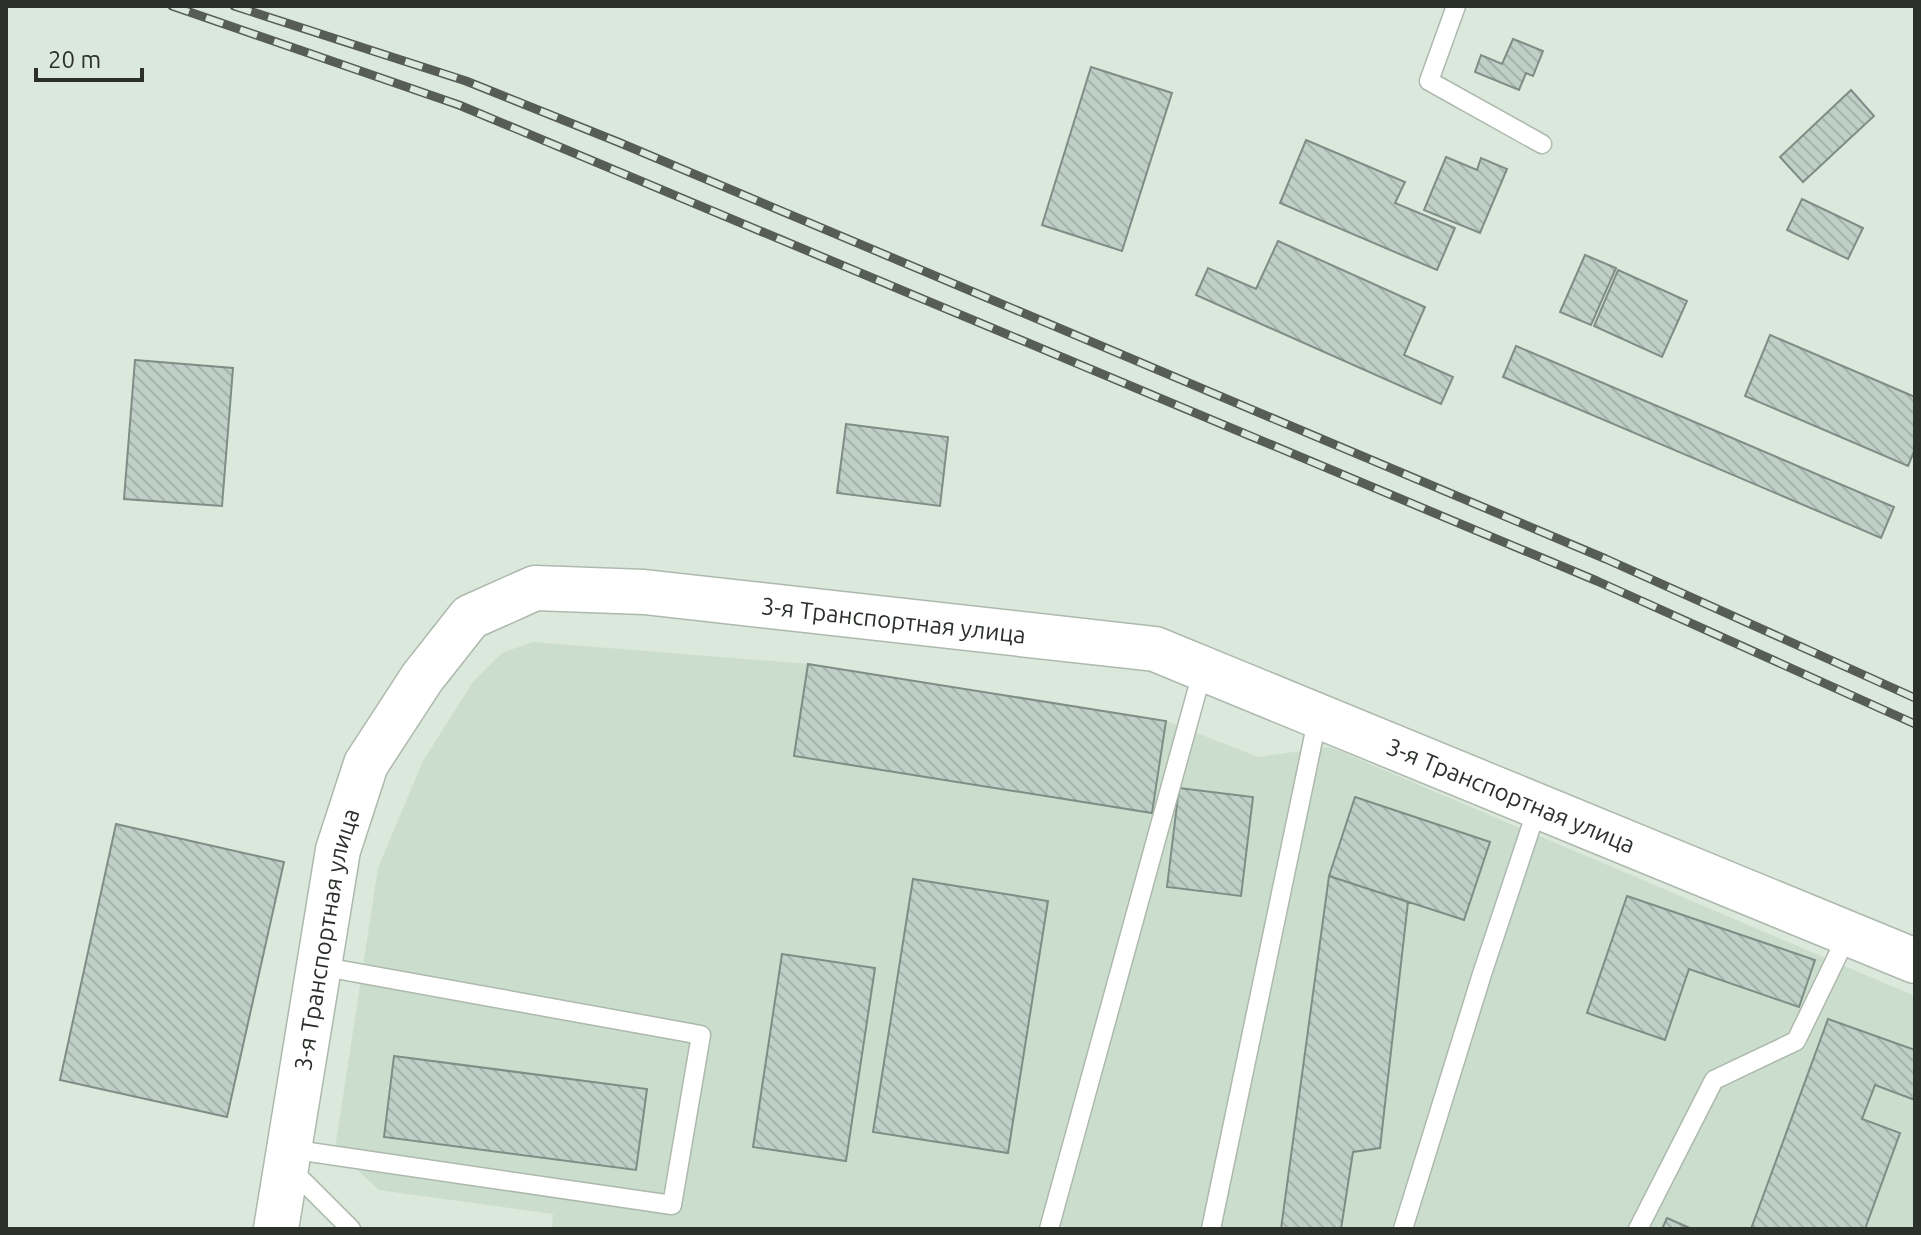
<svg xmlns="http://www.w3.org/2000/svg" width="1921" height="1235" viewBox="0 0 1921 1235" font-family="Ubuntu,sans-serif">
	<style>
		.built { fill: #cbddcc }
		.building { fill: url(#building-back-hatch); stroke: #7e8e87; stroke-width: 2 }
		.lines { fill: none; stroke-linecap: round; stroke-linejoin: round }
		.service-casing { stroke: #adb9ad; stroke-width: 21 }
		.tertiary-casing { stroke: #adb9ad; stroke-width: 47 }
		.service { stroke: #fff; stroke-width: 18 }
		.tertiary { stroke: #fff; stroke-width: 44 }
		.rail-casing { stroke: #565d57; stroke-width: 9 }
		.rail { stroke: #dbe8dc; stroke-width: 6; stroke-dasharray: 18; stroke-linecap: butt }
		.labels { text-anchor: middle; dominant-baseline: central; stroke-width: 6; stroke-linejoin: round; paint-order: stroke }
		.street-label { font-size: 24px; fill: #2b302b; stroke: #dbe8dc }
	</style>
	<defs>
		<pattern id="building-back-hatch" width="6" height="6" patternUnits="userSpaceOnUse" patternTransform="scale(2)"><rect width="6" height="6" fill="#bfd0c8"/><path d="M-1 5l2 2M0 0l6 6M5-1l2 2" fill="none" stroke="#a4b3ac"/></pattern>
	</defs>
	<rect width="100%" height="100%" fill="#dbe8dc"/>
	<path class="built" d="M533,642L809,664L1166,721L1258,757L1330,747L1915,996V1229H552L553,1214L379,1190L335,1149L378,868L423,761L473,682L502,653Z"/>
	<path class="building" d="M1513,39L1543,51L1533,76L1526,73L1519,90L1475,72L1481,55L1502,64Z
		M1091,67L1172,93L1122,251L1042,225Z
		M1851,90L1874,116L1803,182L1780,157Z
		M1306,140L1405,182L1395,203L1455,228L1437,270L1280,203Z
		M1446,157L1477,170L1481,158L1507,169L1480,233L1424,210Z
		M1802,199L1863,228L1848,259L1787,230Z
		M1278,241L1425,307L1404,355L1453,377L1441,404L1196,295L1208,268L1256,289Z
		M1585,255L1616,268L1591,325L1560,312Z
		M1618,270L1687,301L1662,357L1594,326Z
		M1770,335L1915,397V449L1908,466L1745,396Z
		M1516,346L1894,507L1881,538L1503,377Z
		M135,360L233,368L222,506L124,499Z
		M846,424L948,437L940,506L837,493Z
		M808,664L1166,721L1152,813L794,756Z
		M1179,788L1253,797L1241,896L1167,887Z
		M1355,797L1490,842L1464,920L1329,876Z
		M116,824L284,862L227,1117L60,1080Z
		M1329,876L1408,902L1380,1148L1353,1152L1341,1229H1281Z
		M913,879L1048,901L1008,1153L873,1132Z
		M1627,896L1815,960L1799,1007L1689,969L1665,1040L1587,1013Z
		M782,954L875,968L846,1161L753,1147Z
		M1828,1019L1915,1050V1100L1875,1085L1862,1119L1900,1133L1865,1229H1751Z
		M394,1056L647,1089L636,1170L384,1137Z
		M1667,1218L1692,1229H1662Z"/>
	<g class="lines">
		<g class="service-casing">
			<path id="service" d="M1456,6L1429,81L1542,144
				M289,1149L672,1205L701,1035L319,966
				M288,1166L351,1229
				M1049,1229L1203,669
				M1211,1229L1318,716
				M1403,1229L1482,974L1538,806
				M1638,1229L1714,1080L1796,1041L1848,934"/>
		</g>
		<g class="tertiary-casing">
			<g id="tertiary">
				<path id="s1" d="M276,1229L338,850L366,764L422,678L470,617L535,588L644,592L1155,649L1915,961"/>
			</g>
		</g>
		<use href="#service" class="service"/>
		<use href="#tertiary" class="tertiary"/>
		<g class="rail-casing">
			<path id="rail" d="M172,6L459,105L1597,581L1915,724
				M234,6L466,81L618,142L1606,559L1915,698"/>
		</g>
		<use href="#rail" class="rail"/>
	</g>
	<g class="labels">
		<g class="street-label">
			<text stroke="none"><textPath href="#s1" startOffset="1086">3-я Транспортная улица</textPath></text>
			<text stroke="none"><textPath href="#s1" startOffset="1734">3-я Транспортная улица</textPath></text>
			<text stroke="none"><textPath href="#s1" startOffset="294">3-я Транспортная улица</textPath></text>
		</g>
	</g>
	<rect width="1921" height="1235" fill="none" stroke="#2b302b" stroke-width="16"/>
	<path d="M36 68v12h106v-12" fill="none" stroke="#2b302b" stroke-width="4"/>
	<text x="48" y="68" font-size="24" fill="#2b302b" stroke="#dbe8dc" stroke-width="6" paint-order="stroke">20 m</text>
</svg>
